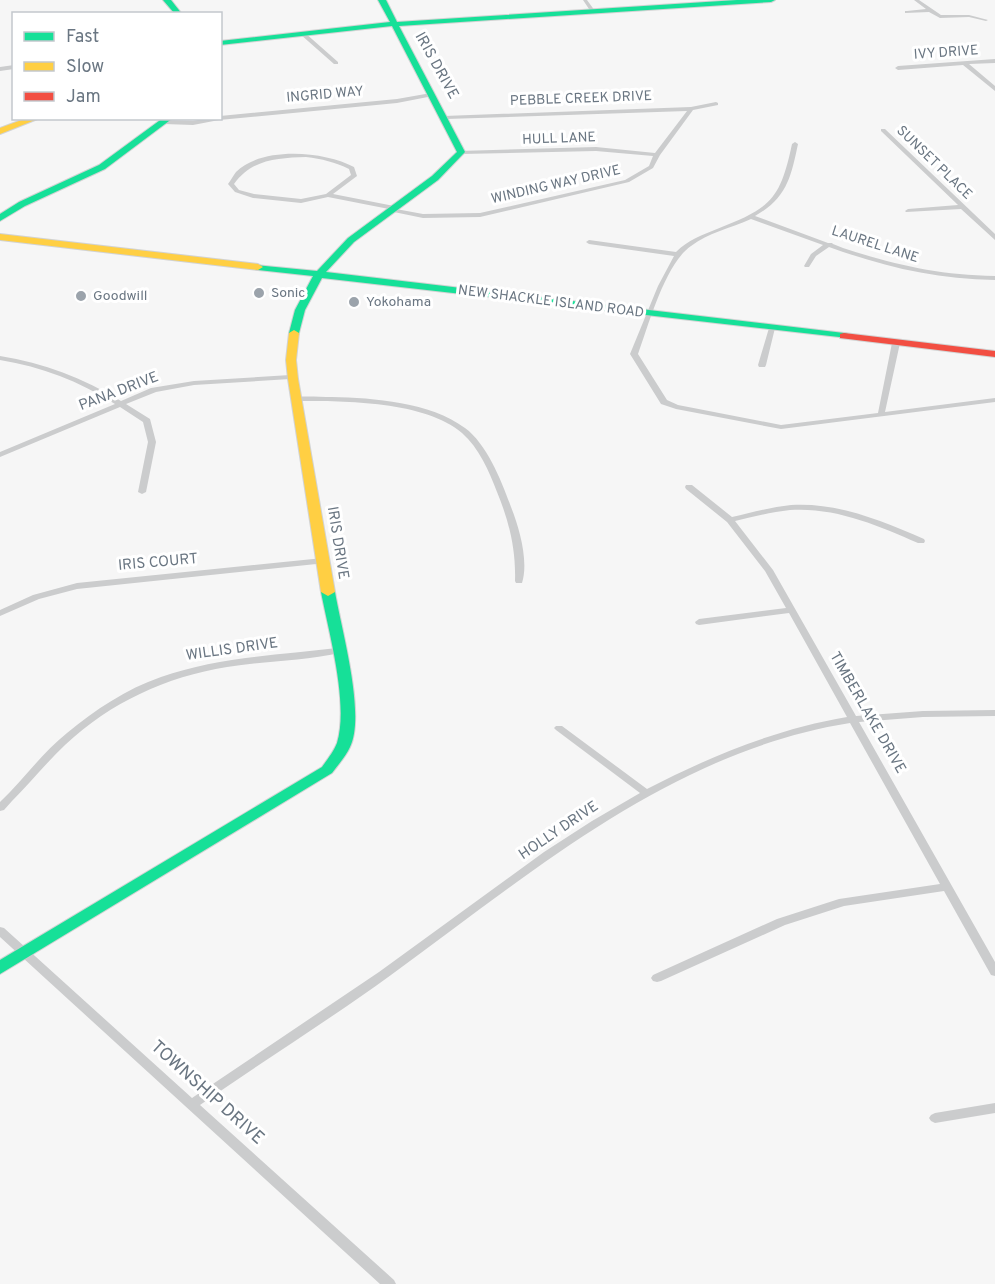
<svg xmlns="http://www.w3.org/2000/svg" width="995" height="1284" viewBox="0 0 995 1284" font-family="Overpass,sans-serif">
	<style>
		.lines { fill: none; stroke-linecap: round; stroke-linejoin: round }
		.fast-casing { stroke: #d2d3d3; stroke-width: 2 }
		.slow-casing { stroke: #d2d3d3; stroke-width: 2 }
		.jam-casing { stroke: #d2d3d3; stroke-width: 2 }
		.street { fill: #cbcccd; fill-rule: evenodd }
		.fast { fill: #16e098; fill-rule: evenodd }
		.slow { fill: #ffcf43; fill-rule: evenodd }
		.jam { fill: #f24e42; fill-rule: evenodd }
		.poi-dot { fill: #9ba3ab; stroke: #fff; stroke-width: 2 }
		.labels { text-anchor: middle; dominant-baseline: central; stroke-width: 6; stroke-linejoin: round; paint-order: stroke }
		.far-street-label { font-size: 14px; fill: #6a7682; stroke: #fff }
		.far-poi-label { font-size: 14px; fill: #6a7682; stroke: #fff; text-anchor: start }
		.street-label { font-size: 15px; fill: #6a7682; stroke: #fff }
		.near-street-label { font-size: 18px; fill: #6a7682; stroke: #fff }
	</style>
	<rect width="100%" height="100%" fill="#f6f6f6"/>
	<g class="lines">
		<g class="fast-casing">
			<path id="fast" d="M163,0H171L182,14H175Z
				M378,0H386L397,22L737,0H775L771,2L399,26L465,152L438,180L354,242L326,272L844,333L848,334V338L322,278L305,310L299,333L298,335H290L289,333L295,310L313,276L258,270L255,269V265L317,271L348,238L432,176L457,152L392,26L220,45V41L390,22Z
				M163,118H173L105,169L25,206L0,221V214L19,202L99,165Z
				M328,588L335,592C341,628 366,715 350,747C346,756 338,765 332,773L0,974V960L322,767C327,760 334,751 337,743C349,704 329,633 321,592Z"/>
		</g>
		<g class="slow-casing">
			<path id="slow" d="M27,118H40L0,134V128Z
				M0,234L258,264L263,267L258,270L0,240Z
				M294,330L299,333L296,360L298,379L335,592L328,596L321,592L288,379L286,360L289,333Z"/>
		</g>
		<g class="jam-casing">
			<path id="jam" d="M844,333L995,351V357L840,338V334Z"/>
		</g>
		<path class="street" d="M583,0H587L595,11V12H591Z
			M914,0H919L941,15H969L988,20L986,21L969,17L940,18L929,12L905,13V11H907L926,9Z
			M300,32H304L338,62V64H334L300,34Z
			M995,59V63L969,64L995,86V91L963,65L898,70L895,68L898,66Z
			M14,65V69L0,71V67Z
			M431,93L434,95L433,96L397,103L219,120L193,125L164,124L161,122L164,120L193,121L208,118H220V116L397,99Z
			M716,102L718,103V105L693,110L660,155L653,168L629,182L480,217L423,218L389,211V209L328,197L301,203L253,198L235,192L228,184C231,180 233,176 236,172C262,146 324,151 354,167L357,176L333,194L394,206L396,207V209L423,214L480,213L625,180L649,166L653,156L596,151L461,154L459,153V151L596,147L655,153L687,111L446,119L443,117L444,116L691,107ZM306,157C322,159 335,162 349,169L351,175L326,194L301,199L254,194L239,190L234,184C252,159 278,158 306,157Z
			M881,129H885L995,234V240L961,209L906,212L905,211L908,209L958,205L881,131Z
			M795,142L798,144C791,177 787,198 755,216L828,243H832L833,244L843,248C896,265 938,275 995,276V280C935,279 885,267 829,247L816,256L809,267H805L804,266L811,254L823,245L751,219C731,228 708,233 691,246C665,264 649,324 638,354L667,400L678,405L781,425L878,413L892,343L896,341L900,343L885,412L995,398V402L781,429L676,409L661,404L630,354L658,286L674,256L589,244L586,242L589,240L676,252C688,240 702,235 717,229C770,208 780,201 792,144Z
			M772,326L775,328L766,365L765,367H759L758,365L769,328Z
			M0,356C44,363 83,378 121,401L151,388L194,381L290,375L294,377L290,379L194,385L156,392L126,404L150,419L156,442L146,492L142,494L138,492L148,442L143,422L120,407L0,457V452L115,404C79,381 42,367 0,360Z
			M295,397C307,396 320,397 332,397C374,398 430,402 465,428C487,444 502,482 511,507C519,527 529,561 522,583H516L515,581C516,549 509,521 497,492C489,471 479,448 462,433C425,401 345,401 298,401H295Z
			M686,485H692L732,517C751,513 771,507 791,505C838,502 882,521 924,539L925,541L924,543H918C877,525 835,507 790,510C771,512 753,517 735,521L773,570L856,716L923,711L995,710V716L923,717L859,722L995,962V976L991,975L944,891L844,906L785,925L661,981L657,982L653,981L651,978L653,975L777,919L839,899L940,884L850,723C673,751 531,873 391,975C329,1020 263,1061 200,1105L394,1280L396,1284H380L0,937V927L4,928L192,1098L379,972L544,852L592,821L640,793L556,730L554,728L556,726H562L647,789C711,756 776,729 847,717L789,613L699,625L696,624L695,622L699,619L786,608L765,571L727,522L686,489L685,487Z
			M323,558L326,559L327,561L326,563L77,589L39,599L0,616V610L33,595L77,583Z
			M337,648L340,649L342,651L340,653C303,661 264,661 227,667C166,677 111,702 65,745C47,762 30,783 12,801L4,810L0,811V802C23,780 42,753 67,733C95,710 126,689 161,677C217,657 279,655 337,648Z
			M995,1103V1113L935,1123L931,1121L929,1118L931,1115L935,1113Z"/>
		<use href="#fast" class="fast"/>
		<use href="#slow" class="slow"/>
		<use href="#jam" class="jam"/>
	</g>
	<g class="poi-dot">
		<circle cx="259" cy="293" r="6"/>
		<circle cx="81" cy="296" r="6"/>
		<circle cx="354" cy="302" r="6"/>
	</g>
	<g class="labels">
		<g class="far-street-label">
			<text transform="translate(946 53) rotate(-4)">IVY DRIVE</text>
			<text transform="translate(325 95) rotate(-5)">INGRID WAY</text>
			<text transform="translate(581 99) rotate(-2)">PEBBLE CREEK DRIVE</text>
			<text transform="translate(559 139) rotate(-2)">HULL LANE</text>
			<text transform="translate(934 163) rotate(44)">SUNSET PLACE</text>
			<text transform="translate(556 185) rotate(-13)">WINDING WAY DRIVE</text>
			<text transform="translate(875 245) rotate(18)">LAUREL LANE</text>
			<text transform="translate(551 302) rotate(7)">NEW SHACKLE ISLAND ROAD</text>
		</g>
		<g class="far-poi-label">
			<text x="271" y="293">Sonic</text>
			<text x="93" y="296">Goodwill</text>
			<text x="366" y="302">Yokohama</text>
		</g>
		<g class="street-label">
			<text transform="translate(436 66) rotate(61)">IRIS DRIVE</text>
			<text transform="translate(119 392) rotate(-21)">PANA DRIVE</text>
			<text transform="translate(337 543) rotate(81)">IRIS DRIVE</text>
			<text transform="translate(158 563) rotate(-5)">IRIS COURT</text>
			<text transform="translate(232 650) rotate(-8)">WILLIS DRIVE</text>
			<text transform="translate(867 713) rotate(60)">TIMBERLAKE DRIVE</text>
			<text transform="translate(559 831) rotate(-34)">HOLLY DRIVE</text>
		</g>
		<g class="near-street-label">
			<text transform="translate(207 1093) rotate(42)">TOWNSHIP DRIVE</text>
		</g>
	</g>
	<rect x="12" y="12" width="210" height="108" fill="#ffffff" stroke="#c3c8cd" stroke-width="1.5"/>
	<rect x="24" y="32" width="30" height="9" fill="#16e098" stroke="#c3c8cd" stroke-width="1.5"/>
	<text x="66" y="42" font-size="18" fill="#6a7682">Fast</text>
	<rect x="24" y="62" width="30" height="9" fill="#ffcf43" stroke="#c3c8cd" stroke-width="1.5"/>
	<text x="66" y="72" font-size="18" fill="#6a7682">Slow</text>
	<rect x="24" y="92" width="30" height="9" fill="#f24e42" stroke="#c3c8cd" stroke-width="1.5"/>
	<text x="66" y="102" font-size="18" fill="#6a7682">Jam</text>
</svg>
